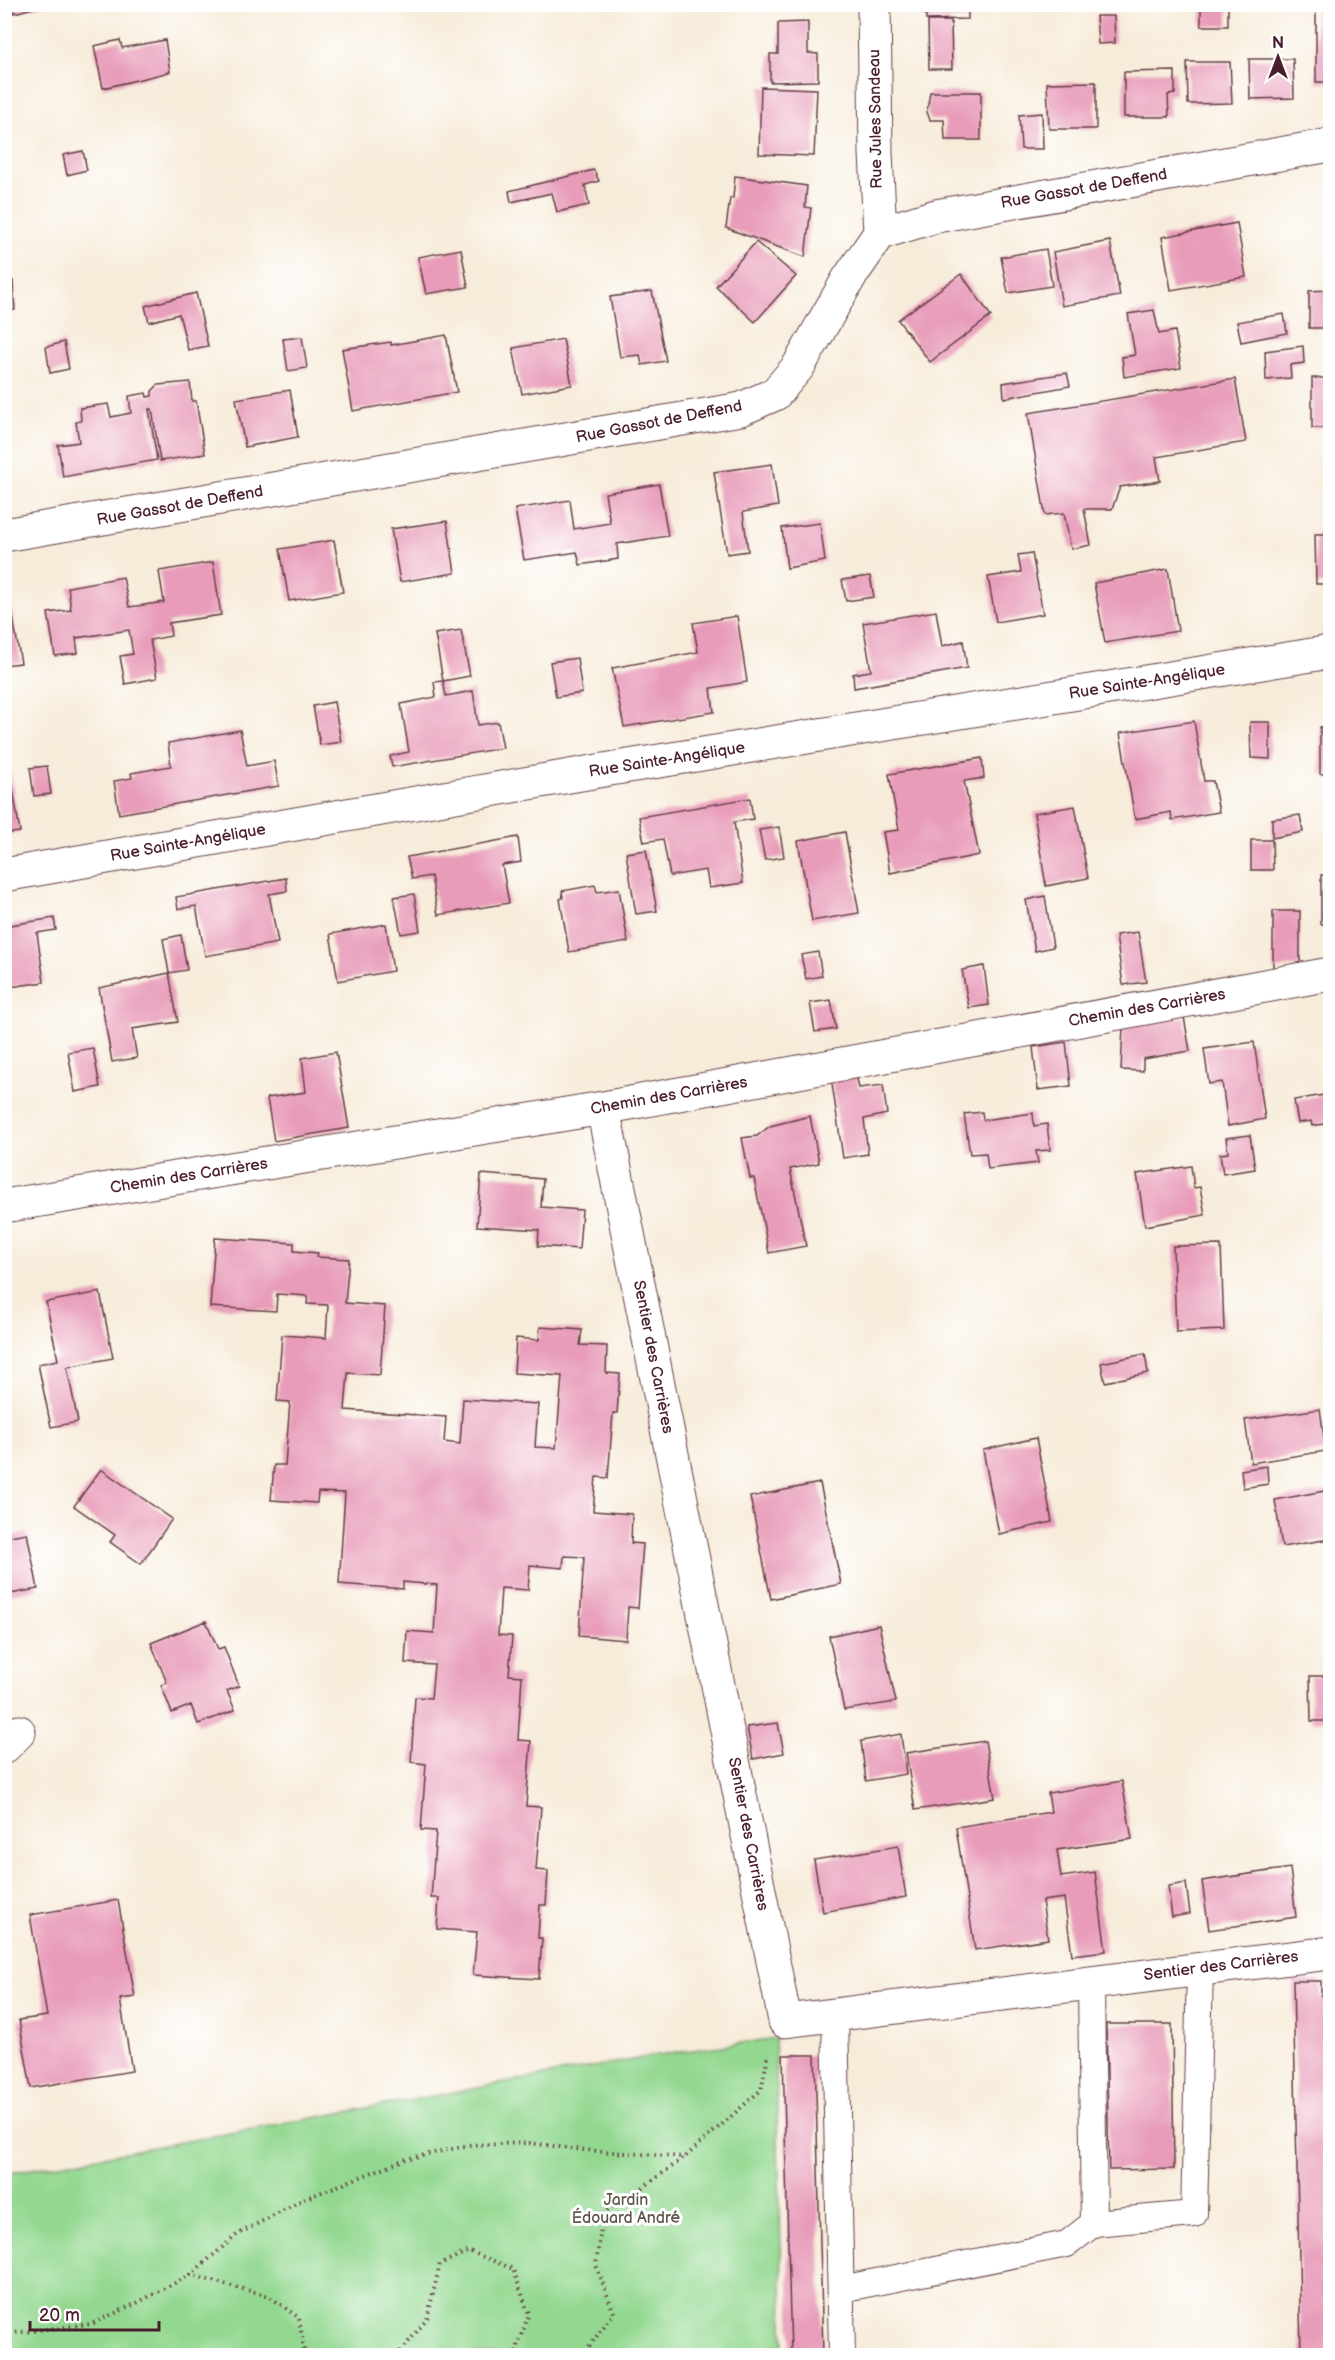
<svg xmlns="http://www.w3.org/2000/svg" width="1335" height="2360" viewBox="0 0 1335 2360" font-family="'Balsamiq Sans',sans-serif">
	<style>
		.green { fill: #93d890; stroke: #6e7c5e; stroke-width: 1.5 }
		.building { fill: #e89cb9 }
		.lines { fill: none; stroke-linecap: round; stroke-linejoin: round }
		.lane-casing { stroke: #643e45; stroke-width: 28 }
		.street-casing { stroke: #643e45; stroke-width: 35 }
		.path { stroke: #643e45; stroke-width: 4; stroke-dasharray: 1.5 4.5; stroke-linecap: butt }
		.lane { stroke: #fff; stroke-width: 26 }
		.street { stroke: #fff; stroke-width: 33 }
		.labels { text-anchor: middle; dominant-baseline: central; stroke-width: 6; stroke-linejoin: round; paint-order: stroke }
		.street-label { font-size: 16px; fill: #4a1f2b; stroke: #fff }
		.park-label { font-size: 16px; fill: #605649; stroke: #fff }
	</style>
	<rect width="100%" height="100%" fill="#fff"/>
	<filter id="ink" filterUnits="userSpaceOnUse"><feTurbulence type="fractalNoise" baseFrequency=".0167" numOctaves="2"/><feDisplacementMap in="SourceGraphic" scale="12" xChannelSelector="R" yChannelSelector="G"/><feConvolveMatrix kernelMatrix="1 2 1 2 8 2 1 2 1" color-interpolation-filters="sRGB"/></filter>
	<filter id="wash" filterUnits="userSpaceOnUse"><feTurbulence type="fractalNoise" baseFrequency=".008" numOctaves="4" result="noise"/><feDisplacementMap in="SourceGraphic" scale="24" xChannelSelector="R" yChannelSelector="G"/><feGaussianBlur stdDeviation="1.35" result="paint"/><feColorMatrix in="noise" values="0 0 0 0 0 0 0 0 0 0 0 0 0 0 0 0 0 1.4 0 .05"/><feComposite in="paint" operator="in"/></filter>
	<g filter="url(#wash)">
		<rect width="100%" height="100%" fill="#f7ecda"/>
		<path class="green" d="M775,2038L784,2355H5V2174L659,2055Z"/>
		<g id="blocks">
			<path class="building" d="M12,4H45V5L14,13Z
				M926,4H968V19L926,20Z
				M1201,4H1228V26H1201Z
				M1316,4H1330V82H1316Z
				M1096,16H1114L1115,43L1098,44Z
				M928,21H951L952,69H929Z
				M808,22V53L818,54V81L770,82V54H778V23Z
				M120,40L122,48L165,40L170,72L103,88L94,46Z
				M1249,59H1293L1294,98L1250,99Z
				M1187,62H1230L1232,103L1188,104Z
				M1175,71V94L1168,95L1169,117H1124V72Z
				M1096,82V129H1049L1047,83Z
				M761,87L817,89L814,156L759,154Z
				M930,92H981V140H945L944,120H930L927,112Z
				M1042,113L1043,149H1021L1019,115Z
				M83,151L87,170L67,175L63,155Z
				M594,170L599,181L585,185L589,205L557,212L552,193L511,202L509,191Z
				M735,176L807,186L805,207L811,208L805,257L726,228L730,198H733Z
				M1237,223L1246,277L1171,290L1162,237Z
				M1110,241L1120,296L1062,306L1053,252Z
				M756,242L796,276L755,322L716,286Z
				M461,249L468,287L426,294L418,257Z
				M1046,249L1052,286L1008,293L1001,257Z
				M961,274L991,316L930,362L898,320Z
				M13,281L15,310L4,312V282Z
				M1330,290V328H1309V291Z
				M652,291L666,361L642,365L640,355L620,357L610,297Z
				M196,293L208,346L188,350L179,314L149,322L145,306Z
				M1154,310L1159,334L1175,331L1181,368L1124,377L1122,357L1135,355L1128,314Z
				M1284,314L1287,333L1241,342L1237,322Z
				M446,335L457,392L353,411L342,349L391,342V345Z
				M302,337L307,368L288,371L283,339Z
				M563,339L572,385L522,394L513,348Z
				M64,342L69,369L50,373L46,347Z
				M1303,346L1304,363L1290,365L1291,378L1266,380L1265,351Z
				M1067,373L1070,386L1004,398L1003,383Z
				M1312,378H1330V428H1312Z
				M1235,379L1246,442L1156,457L1160,481L1120,487L1112,509H1084L1091,545L1071,549L1064,513L1045,515L1028,413Z
				M190,382L192,401H196L205,454L160,461L152,409H149L157,460L63,477L58,445L79,442L76,422L81,421L80,408L108,404L111,417L131,413L129,396L146,393L147,397L152,396V391L158,385Z
				M290,390L298,437L245,447L236,399Z
				M772,464L778,506L743,512L748,551L727,554L714,472Z
				M659,484L668,536L617,544L618,559L580,565L577,552L524,560L515,509L570,500L574,529L610,523L605,493Z
				M447,521L455,573L400,582L391,529Z
				M820,523L825,561L787,568L782,528Z
				M1315,534H1330V584H1316Z
				M334,540L343,592L289,601L280,549Z
				M1032,553L1043,614L996,622L988,577L1021,572L1018,555Z
				M213,562L221,615L169,623L171,636L150,640L157,678L125,684L120,656L133,654L129,630L76,638L78,653L55,656L48,613L71,610L68,587L123,577L129,607L144,605L164,602L159,571Z
				M1168,569L1178,631L1105,643L1094,583Z
				M870,576L874,597L846,601L842,580Z
				M4,595H9L21,663L4,665Z
				M936,611L942,646L963,641L967,668L854,688L853,674L871,671L863,623Z
				M737,616L747,682L711,688L714,712L624,727L612,668L698,652L693,623Z
				M461,630L470,676L443,681L435,634Z
				M577,658L582,693L556,697L550,662Z
				M443,681L446,696L473,691L478,725L498,722L503,748L392,767L390,756L409,752L401,704L436,697L434,682Z
				M334,702L341,742L320,745L313,706Z
				M1194,721L1204,781H1213L1219,812L1172,820L1171,812L1135,819L1120,733Z
				M1250,722H1270V759L1251,758Z
				M1330,726V774H1320V727Z
				M240,730L247,766L274,761L279,786L119,814L114,781L132,778L131,773L171,766L168,743Z
				M982,758L984,778L964,781L979,855L890,873L883,832L899,830L889,774Z
				M47,766L51,794L34,796L30,768Z
				M10,771L20,832L4,834V772Z
				M750,798L753,819L734,822L743,883L709,888L706,870L670,876L663,839L644,842L639,817Z
				M1075,806L1088,878L1046,886L1034,813Z
				M1300,815L1303,832L1272,838V819Z
				M779,827L784,857L765,860L759,830Z
				M845,832L859,913L812,921L798,841Z
				M518,837L521,862L502,865L509,903L438,915L431,876L412,879L407,857Z
				M1251,840H1272L1273,870H1251Z
				M646,850L657,911L636,914L626,853Z
				M1321,875H1330V924H1321Z
				M286,878L287,891L269,894L278,943L205,956L196,906L178,909L176,897Z
				M595,885L597,892L619,889L628,942L569,952L560,899L563,898L562,891Z
				M414,894L420,931L401,934L394,897Z
				M1045,896L1053,947L1035,951L1026,900Z
				M1273,911H1300V965L1273,970Z
				M54,918L56,930L37,933L44,982L4,988V926Z
				M386,924L393,971L338,981L330,934Z
				M1138,932L1146,982L1123,985L1116,935Z
				M181,935L187,970L169,973L163,939Z
				M818,952L822,976L806,979L801,955Z
				M984,966L989,1005L969,1008L962,970Z
				M169,973L178,1022L132,1029L137,1058L112,1062L99,988Z
				M831,1000L836,1029L815,1032L810,1003Z
				M1184,1017L1190,1051L1143,1059V1071L1121,1070L1123,1027Z
				M1066,1042L1071,1086L1038,1090L1033,1047Z
				M1254,1042L1265,1119L1228,1126L1222,1082L1209,1084L1204,1049Z
				M93,1048L100,1087L75,1092L68,1052Z
				M336,1052L349,1128L274,1141L267,1098L306,1092L302,1058Z
				M856,1074L859,1088L883,1085L887,1114L864,1119L868,1154L843,1158L831,1077Z
				M1330,1094V1123L1312,1126L1311,1121L1298,1123L1294,1100Z
				M982,1112L983,1120L1033,1113L1034,1126L1047,1124L1050,1150L1036,1151L1038,1163L988,1169L986,1153L970,1154L964,1114Z
				M810,1116L819,1163L790,1169L806,1246L769,1253L754,1178H750L742,1138L757,1136L770,1126Z
				M1250,1135L1255,1169L1223,1174L1220,1154L1228,1153L1226,1138Z
				M1191,1166L1194,1188L1200,1187L1205,1215L1145,1226L1137,1174Z
				M481,1174L543,1179L541,1207L582,1210L579,1249L538,1246L539,1230L477,1226Z
				M215,1238L294,1243V1251L318,1253L317,1257L349,1259L345,1303L385,1306L380,1375L348,1373L345,1410L446,1417L444,1442L460,1444L463,1399L538,1404L535,1447L556,1448L562,1376L514,1373L516,1338L539,1340L540,1327L582,1330L580,1345L607,1346L606,1373L620,1374L617,1413H613L608,1478L596,1477L593,1511L632,1514L631,1543L643,1544L638,1608L628,1607L626,1640L579,1636L584,1557L564,1556L563,1568L530,1565L528,1590L501,1588L498,1635L512,1636L509,1675L522,1676L518,1740L531,1741L526,1806L541,1807L536,1870L548,1871L546,1905H540L538,1938H542L539,1979L473,1975L477,1932L437,1929L439,1898H431L436,1831L421,1830L426,1764L411,1762L415,1697L431,1698L434,1665L405,1663L407,1631L434,1633L437,1585L403,1582V1589L339,1584L345,1493L318,1492L317,1503L271,1500L274,1465H285L290,1402L277,1401L282,1335L326,1338L328,1305L307,1304L308,1296L277,1294L276,1311L210,1307Z
				M1221,1245L1224,1330L1176,1332L1173,1246Z
				M100,1292L113,1358L67,1367L78,1422L51,1427L38,1364L58,1360L46,1302Z
				M1145,1354L1148,1373L1105,1382L1101,1363Z
				M1320,1409L1326,1451L1251,1463L1245,1420Z
				M1036,1438L1052,1522L999,1534L983,1450Z
				M1267,1466L1268,1484L1243,1488L1241,1470Z
				M101,1469L172,1519L141,1564L110,1542L115,1535L74,1506Z
				M820,1483L841,1584L771,1599L750,1497Z
				M1330,1490V1539L1282,1547L1275,1500Z
				M27,1533L38,1589L4,1595V1537Z
				M206,1621L218,1649L224,1647L239,1686L227,1691L235,1710L198,1724L191,1705L172,1713L161,1685L167,1683L151,1643Z
				M879,1625L896,1702L844,1710L829,1636Z
				M1310,1676H1330V1721H1311Z
				M778,1723L784,1753L753,1759L747,1727Z
				M901,1734L906,1774L866,1781L861,1741Z
				M985,1741L995,1798L915,1810L906,1753Z
				M1122,1781L1132,1839L1057,1850L1061,1877L1095,1872L1106,1951L1072,1955L1064,1898L1042,1901L1048,1939L975,1950L956,1827L1051,1812L1048,1793Z
				M898,1846L906,1897L823,1912L814,1860Z
				M1290,1868L1296,1917L1209,1930L1202,1881Z
				M1186,1883L1190,1914L1172,1917L1168,1886Z
				M118,1900L135,1997L120,1999L132,2071L31,2088L19,2020L47,2016L30,1915Z
				M1293,1981H1321V1996H1330V2355H1301Z
				M1106,2024H1172L1174,2169L1109,2170Z
				M783,2055H815L823,2355H791Z"/>
		</g>
	</g>
	<g filter="url(#ink)">
		<use href="#blocks" fill-opacity="0" stroke="#643e45" stroke-width="1.5"/>
		<g class="lines">
			<g class="lane-casing">
				<path id="lane" d="M1091,1982L1094,2223L1194,2214L1200,1969
					M835,2014L842,2356
					M841,2289L1067,2244L1094,2223"/>
			</g>
			<g class="street-casing">
				<path id="street" d="M874,4L876,153L880,233
					M4,535L741,409L775,394L798,367L849,278L880,233L936,216L1330,145
					M4,875L604,770L1330,652
					M603,1108L785,2021L1330,1953
					M4,1206L603,1108L1330,974
					M4,1747L19,1732"/>
			</g>
			<path class="path" d="M190,2275L269,2296L299,2318L305,2356
				M4,2334L91,2324L133,2305L190,2275L238,2234L304,2199L406,2159L470,2145L529,2143L584,2150L685,2157
				M397,2356L427,2319L440,2264L469,2251L513,2269L529,2314L514,2356
				M582,2356L614,2313L596,2265L603,2213L638,2191L685,2157L761,2090L768,2056"/>
			<use href="#lane" class="lane"/>
			<use href="#street" class="street"/>
		</g>
	</g>
	<g class="labels">
		<g class="street-label">
			<text transform="translate(876 119) rotate(-91)">Rue Jules Sandeau</text>
			<text transform="translate(1084 189) rotate(-10)">Rue Gassot de Deffend</text>
			<text transform="translate(659 422) rotate(-11)">Rue Gassot de Deffend</text>
			<text transform="translate(180 506) rotate(-10)">Rue Gassot de Deffend</text>
			<text transform="translate(1147 682) rotate(-9)">Rue Sainte-Angélique</text>
			<text transform="translate(667 760) rotate(-9)">Rue Sainte-Angélique</text>
			<text transform="translate(188 843) rotate(-10)">Rue Sainte-Angélique</text>
			<text transform="translate(1147 1008) rotate(-10)">Chemin des Carrières</text>
			<text transform="translate(669 1096) rotate(-10)">Chemin des Carrières</text>
			<text transform="translate(189 1176) rotate(-9)">Chemin des Carrières</text>
			<text transform="translate(653 1357) rotate(79)">Sentier des Carrières</text>
			<text transform="translate(748 1834) rotate(79)">Sentier des Carrières</text>
			<text transform="translate(1221 1966) rotate(-7)">Sentier des Carrières</text>
		</g>
		<g class="park-label">
			<text x="626" y="2200">Jardin<tspan x="626" dy="18">Édouard André</tspan></text>
		</g>
	</g>
	<rect width="1335" height="2360" fill="none" stroke="#fff" stroke-width="24"/>
	<g transform="translate(1278 57)" stroke="#ffffff" stroke-width="4.5" paint-order="stroke">
	<path d="M0-4.5L10 22L0 15L-10 22Z" fill="#4a1f2b"/>
	<text y="-9" font-size="16" font-weight="bold" text-anchor="middle" fill="#4a1f2b">N</text>
	</g>
	<path d="M30 2321v9h129v-9" fill="none" stroke="#4a1f2b" stroke-width="3"/>
	<text x="39" y="2321" font-size="18" fill="#4a1f2b" stroke="#ffffff" stroke-width="4.5" paint-order="stroke">20 m</text>
</svg>
